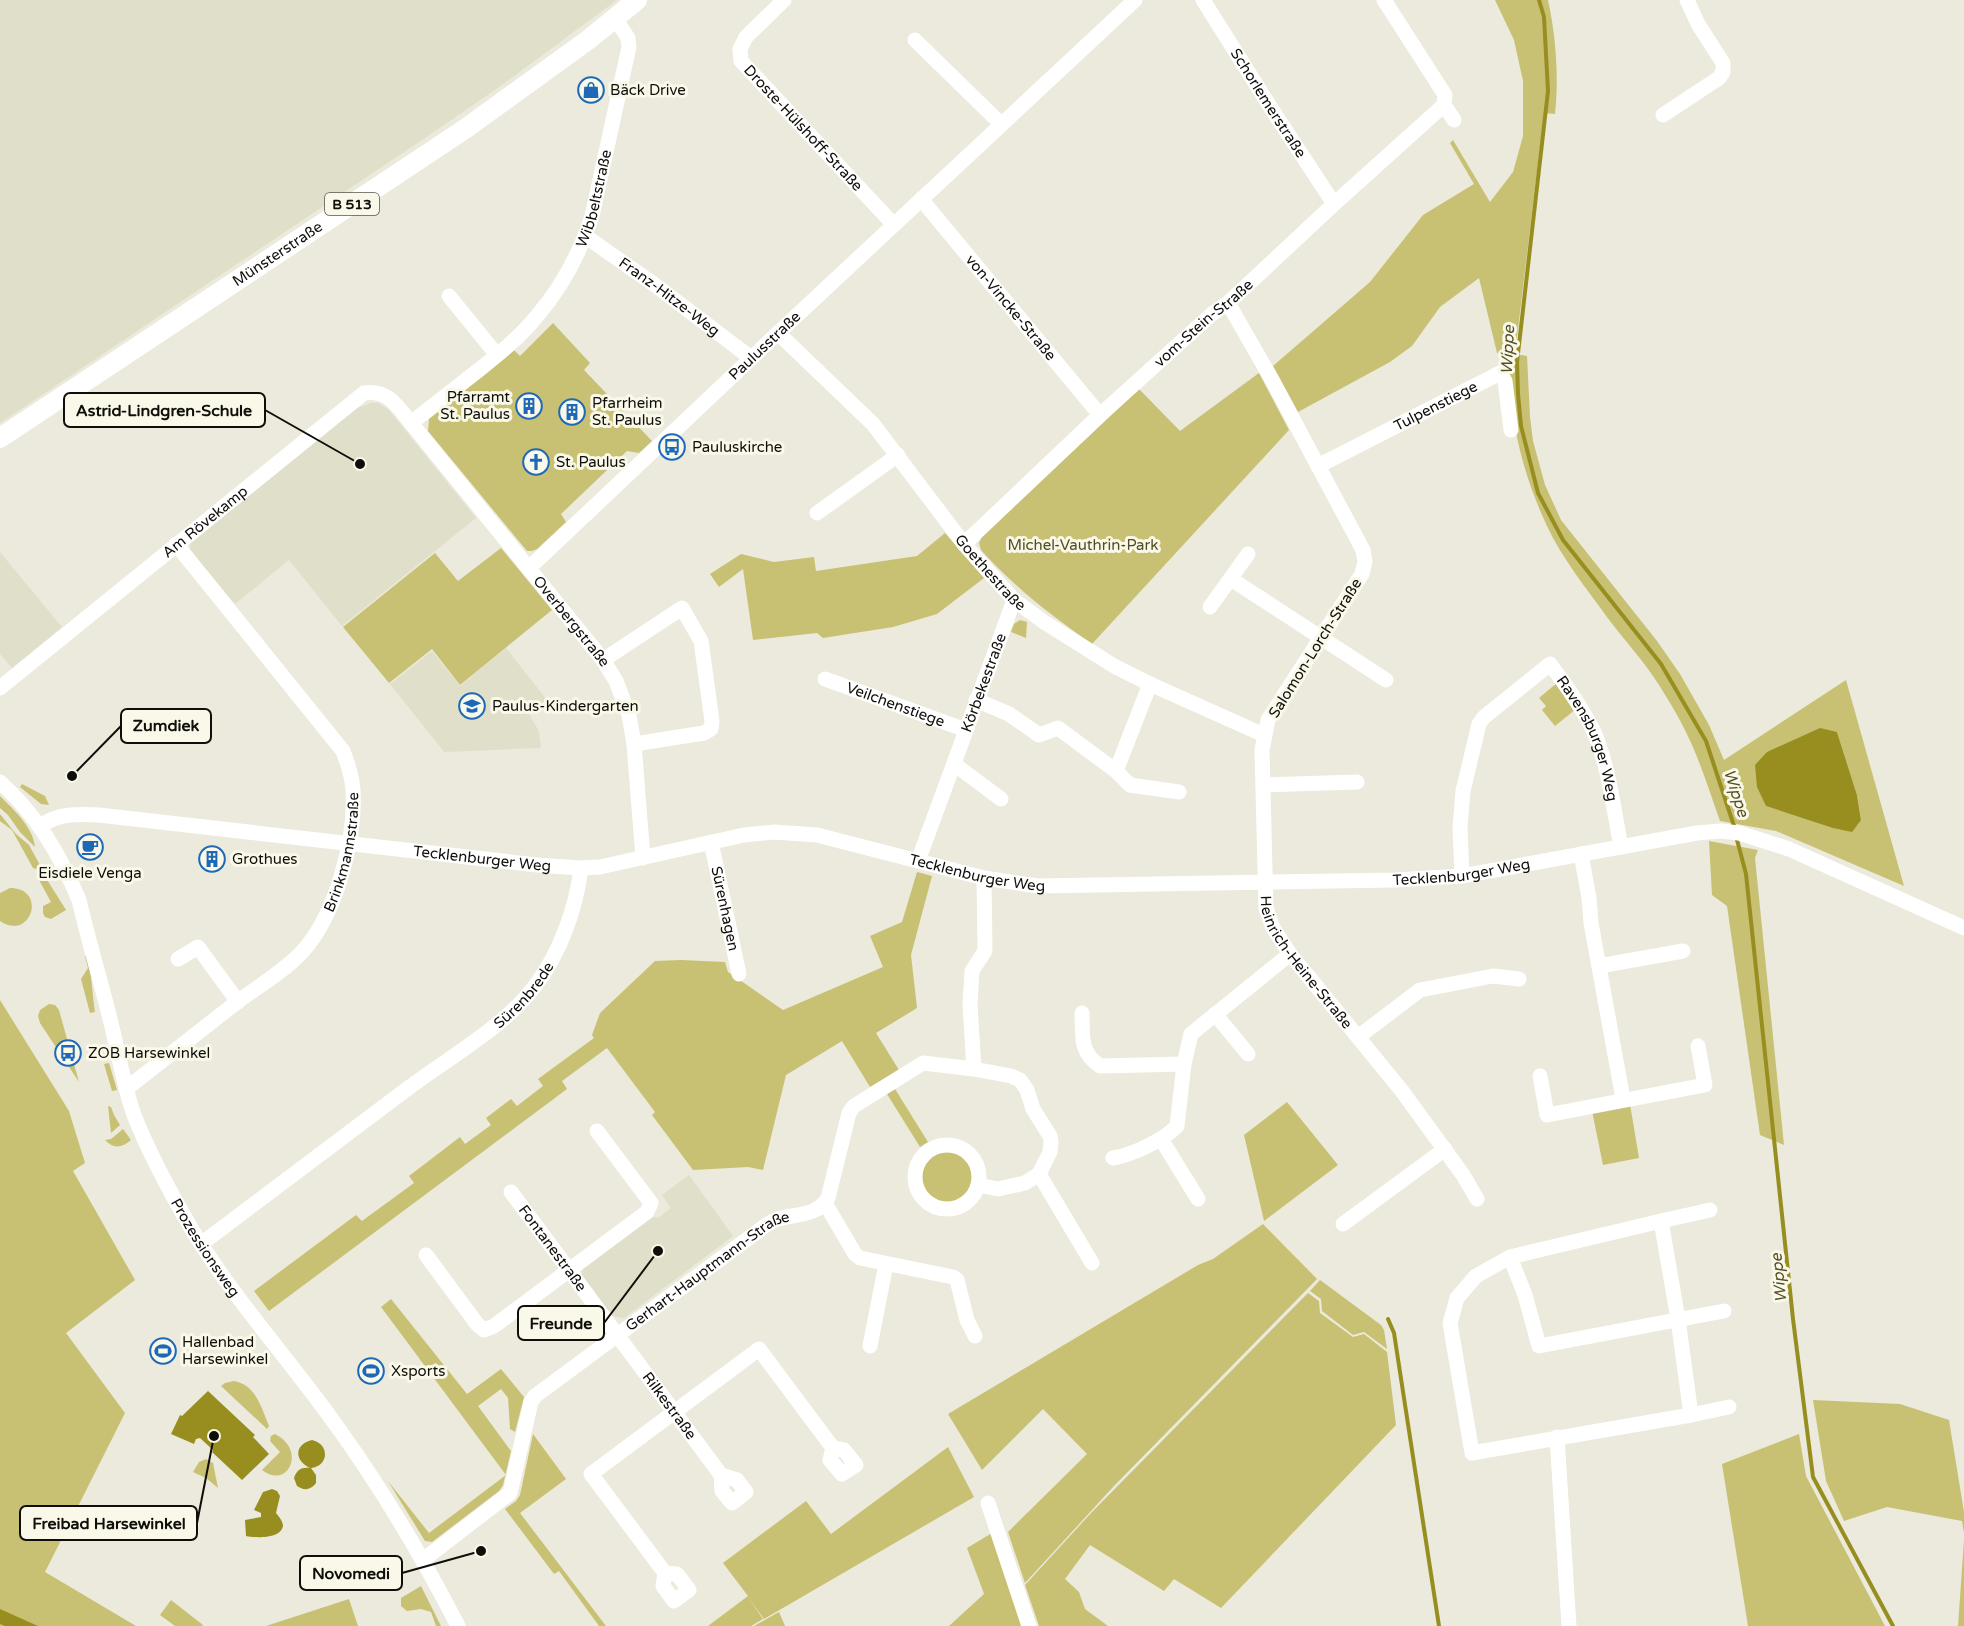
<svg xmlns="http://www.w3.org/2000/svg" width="1964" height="1626" viewBox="0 0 1964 1626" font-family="'Varela Round',sans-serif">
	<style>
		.built { fill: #e0dfc9 }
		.green { fill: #c8c173; fill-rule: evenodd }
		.water { fill: #988e20 }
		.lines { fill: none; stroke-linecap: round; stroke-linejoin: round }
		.stream { stroke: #988e20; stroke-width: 4 }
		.minor { stroke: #fff; stroke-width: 15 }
		.major { stroke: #fff; stroke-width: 20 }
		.labels { text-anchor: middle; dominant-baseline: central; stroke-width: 6; stroke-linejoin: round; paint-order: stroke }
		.shield { fill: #f9f8e9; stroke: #55544d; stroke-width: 1.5 }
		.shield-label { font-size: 14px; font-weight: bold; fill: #0f0e0a }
		.poi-label { font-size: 15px; fill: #0f0e0a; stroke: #f9f8e9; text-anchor: start }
		.street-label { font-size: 15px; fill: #0f0e0a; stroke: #f9f8e9 }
		.park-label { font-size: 15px; fill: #514d23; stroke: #f9f8e9 }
		.water-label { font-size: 16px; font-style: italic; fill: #544f25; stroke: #f9f8e9 }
		.leader { fill: none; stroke: #0f0e0a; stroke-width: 2 }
		.callout-dot { fill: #0f0e0a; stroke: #f9f8e9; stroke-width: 2 }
		.callout { fill: #f9f8e9; stroke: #0f0e0a; stroke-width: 2 }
		.callout-label { font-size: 16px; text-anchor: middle; font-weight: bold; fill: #0f0e0a }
	</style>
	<rect width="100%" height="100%" fill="#ebeadc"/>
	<path class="built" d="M0,0H617L502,85L425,138L0,423Z
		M371,403H378L388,409L476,518L342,626L289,560L235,604L190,550L191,543L355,409Z
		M0,552L62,627L12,668L0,654Z
		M506,648L547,700L527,711L539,731L541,748L444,752L390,684L432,651L460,686Z
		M689,1175L733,1236L624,1318L612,1316L582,1276L583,1266L649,1216L658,1218L671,1208L662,1195Z"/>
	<path class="green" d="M1495,0H1548C1556,37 1559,77 1555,114L1544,113L1515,354L1527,356L1530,417L1533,441L1545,485L1561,520L1657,641L1680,674L1709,725L1724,760L1846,680L1904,886L1776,831L1720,821C1711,796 1703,770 1692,745C1683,724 1671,704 1659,685C1644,661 1624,640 1607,617C1586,588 1562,558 1547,526C1522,473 1507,412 1510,354L1497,353L1479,278L1440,307L1412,346L1390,362L1298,412L1273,366L1370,282L1423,215L1474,184L1450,143L1453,140L1490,202L1513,172L1523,136V81L1514,40ZM1837,732L1857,795L1861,819L1800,816L1766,806Z
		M553,323L590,363L584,370L652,441L639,453L627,451L561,514L566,522L537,549L532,551H527L428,431L429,419L514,350L520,356Z
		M1259,373L1289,430L1092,644C1052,616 1014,587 981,550L979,543L982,537L1139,389L1180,431Z
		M945,533L984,578L937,614L893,627L823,638L817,633L753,640L743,569L719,587L710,574L741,554L774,562L814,557L816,571L917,556Z
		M501,548L552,610L460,685L432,649L389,683L343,627L435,553L458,581Z
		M1020,620L1027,622L1026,638L1011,632L1014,624Z
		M1558,682L1576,709L1555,726L1542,710L1546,706L1539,698Z
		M22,784L45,796L49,805L41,804L20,787Z
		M0,796C14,810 33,827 35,847L20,832L8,815L0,808Z
		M0,814L16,834L29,845L41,867L36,869L33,868L12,830L0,821Z
		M1709,841L1758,850L1755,858L1784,1145L1760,1135L1727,906L1712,895Z
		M917,872L932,876L911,955L917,1008L876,1033L899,1070L870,1087L842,1041L786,1075L763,1170L748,1167L693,1170L652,1115L655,1112L607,1048L562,1081L567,1089L269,1311L254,1291L356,1215L362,1221L414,1183L409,1176L460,1137L465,1144L491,1125L486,1118L511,1099L517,1106L543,1086L538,1079L594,1038L592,1035L600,1013L655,961L681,960L725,962L728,972L783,1010L883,967L870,936L902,922Z
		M44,875L66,910L51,919L45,917L43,913V906L51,902L39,880Z
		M10,888C48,888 31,942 0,921V893Z
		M85,956H87C92,974 92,993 95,1012L90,1013L81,979L88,968Z
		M0,1000L69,1111L85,1163L73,1171L135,1280L66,1333L125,1413L45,1572L136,1626H0Z
		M49,1004L55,1005L59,1010L79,1082L40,1023L38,1016L40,1010Z
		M109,1063L117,1090L112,1091L104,1064Z
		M895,1089L928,1142L920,1147L887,1094Z
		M1287,1102L1338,1165L1264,1221L1244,1135Z
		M1630,1104L1639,1158L1603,1165L1592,1111Z
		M108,1106L111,1107L114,1115L120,1125L111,1133Z
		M123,1129L131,1140C122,1148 113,1149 105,1140L111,1139Z
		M920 1177a26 26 0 1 1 52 0a26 26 0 1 1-52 0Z
		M1263,1224L1317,1279L1114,1486L1025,1583L1008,1532L1087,1454L1043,1409L982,1470L948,1414L1198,1265L1213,1259Z
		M1320,1280L1381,1325L1384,1330L1387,1349L1364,1332L1353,1335L1322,1311L1321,1299L1310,1291Z
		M1308,1293L1319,1301L1320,1313L1353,1337L1364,1334L1387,1352L1396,1425L1221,1608L1174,1579L1164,1591L1090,1545L1065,1579L1079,1592L1085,1609L1108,1626H1039L1025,1585L1092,1512Z
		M391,1299L467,1394L501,1369L524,1397L515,1432L510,1429L508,1398L501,1389L478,1406L511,1451L503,1485L499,1491L432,1542L425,1541L388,1481L429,1533L506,1475L381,1307Z
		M234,1381C256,1385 261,1407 269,1426L267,1429L221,1386L225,1383Z
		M1813,1400L1900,1404L1949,1420L1964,1512V1533L1962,1521L1887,1507L1844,1521L1826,1481Z
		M275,1434C307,1450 288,1490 262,1470L280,1452L270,1441L271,1436Z
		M533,1434L566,1479L520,1513L606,1626H599L559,1571L554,1574L505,1509L516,1501L520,1495Z
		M1799,1434L1806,1476L1885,1626H1748L1722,1464Z
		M948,1447L974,1497L764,1619L748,1597L763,1619L751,1626H708L748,1596L723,1563L806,1501L831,1534Z
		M206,1459L213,1463L218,1488L206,1478L193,1472L199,1462Z
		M992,1533L1023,1626H949L984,1594L967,1548Z
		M1964,1540V1626H1958Z
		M421,1586L441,1626H436L431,1612L421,1609L407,1611L401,1606V1598Z
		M349,1599L358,1626H266Z
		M171,1600L203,1625L202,1626H175L160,1615Z
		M779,1612L785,1626H754Z"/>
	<path class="water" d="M1820,728L1837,732L1857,795L1861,820L1852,832L1833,828L1766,806L1757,787L1755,765L1767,752Z
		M208,1391L255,1435L253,1437L269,1454L242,1480L212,1452L213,1450L200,1438L196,1439L194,1444L171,1434L180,1415L182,1416Z
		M312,1440C330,1444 329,1466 311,1468L316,1475V1483C311,1490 304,1491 297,1486L294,1478C297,1469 302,1467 310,1468C295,1461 293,1445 312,1440Z
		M272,1489L277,1491L280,1496L276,1513C279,1517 283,1521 283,1526C281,1539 255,1538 246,1536L245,1520L261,1517V1513L254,1510L263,1492Z
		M0,1609L38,1626H5L0,1624Z"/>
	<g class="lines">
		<path class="stream" d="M1539,0L1544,17L1548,91L1517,362L1518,394L1521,426L1538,493L1563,540L1661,664L1706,741L1735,829
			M1736,836L1746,874L1793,1319L1813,1477L1893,1626
			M1388,1319L1394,1333L1439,1626"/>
		<g class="minor">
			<path id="s1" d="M784,0L746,37L740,49L741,61L894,225"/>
			<path id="s2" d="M1203,0L1269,105L1334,204"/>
			<path d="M1384,0L1445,95L1444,105L1454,120"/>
			<path d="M915,40L1001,124"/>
			<path d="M1663,115L1719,78L1723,72V63L1698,24L1687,0"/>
			<path id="s3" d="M921,199L1100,415"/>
			<path id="s4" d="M585,236L655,285L751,358"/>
			<path d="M449,296L497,355"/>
			<path id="s5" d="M1228,303L1271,378L1363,550L1365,562L1362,574L1268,720L1262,750L1266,908L1273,928L1290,954L1402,1091L1463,1175L1477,1199"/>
			<path id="s6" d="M778,333L873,424L964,544L1014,600L1044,622L1114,666L1150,684L1264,735"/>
			<path id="s7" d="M411,423C434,405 457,387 480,369C500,353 521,336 537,316C562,287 580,253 592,216L629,47L628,38L615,18"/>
			<path id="s8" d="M1318,466L1500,373L1505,381L1511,430"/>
			<path d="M817,513L898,455"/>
			<path id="s9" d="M964,544L1100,415L1212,314L1228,303L1334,204L1444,105"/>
			<path id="s10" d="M529,568L778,333L1135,0"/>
			<path d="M1231,579L1386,680"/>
			<path d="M1210,607L1248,554"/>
			<path d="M603,660L682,608L701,641L712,721L711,729L704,733L634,744"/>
			<path id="s11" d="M825,679L966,730"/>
			<path id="s12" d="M0,688L364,393C388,389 398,407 411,423L603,660L616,681L629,715L634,744L643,858"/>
			<path d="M976,700L1009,714L1039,735L1058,728L1116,771L1130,785L1179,792"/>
			<path d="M954,764L1001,799"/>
			<path d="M1116,771L1150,684"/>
			<path id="s13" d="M0,782C37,815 60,855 79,900C89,943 102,985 112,1027C119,1057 124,1086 134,1115C149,1153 170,1192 191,1228C233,1298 289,1359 336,1425C382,1489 422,1556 458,1626"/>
			<path d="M1263,785L1357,782"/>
			<path id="s14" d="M40,826C59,813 77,814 99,815L537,865L581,868L600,867L744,835L774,832L817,835L984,878L1038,886L1395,880L1462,876L1697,833L1720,831L1739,833L1789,849L1964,928"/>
			<path id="s15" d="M711,842L739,974"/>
			<path d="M1581,854L1589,898L1591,923L1623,1099"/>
			<path id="s16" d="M918,861L1014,600"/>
			<path id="s17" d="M1462,876L1460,828L1463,791L1479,724L1484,717L1550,664C1566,685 1581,706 1593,730C1608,762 1614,811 1621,847"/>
			<path d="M178,959L198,947L238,1002"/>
			<path d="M1599,966L1683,951"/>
			<path d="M1082,1013C1083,1036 1079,1052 1100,1066L1184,1064"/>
			<path d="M1215,1014L1248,1054"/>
			<path d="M1358,1037L1420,990L1493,976L1519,979"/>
			<path d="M974,1069L970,1005L972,971L985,951L984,878"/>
			<path d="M1540,1076L1547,1115L1705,1085L1698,1046"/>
			<path id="s18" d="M414,1084C452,1056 506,1025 535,986C560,953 576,909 581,868"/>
			<path id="s19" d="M126,1089C163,1060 200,1031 237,1002C259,986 283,972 302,952C336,915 356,839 353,790C352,776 348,764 343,751L176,544"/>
			<path d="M1161,1139L1198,1199"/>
			<circle cx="947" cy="1177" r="32"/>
			<path d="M1113,1158C1132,1155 1164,1140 1177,1126L1184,1064L1191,1034L1290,954"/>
			<path d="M1039,1174L1092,1263"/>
			<path id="s20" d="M511,1192L721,1475L737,1480L746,1492L732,1503L722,1491L721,1475"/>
			<path d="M825,1203L855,1254L860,1258L953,1277L957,1280L967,1320L975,1336"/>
			<path d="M1661,1221L1678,1319L1691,1415L1472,1453L1450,1323L1457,1298L1476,1276L1510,1257Z"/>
			<path d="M1661,1221L1710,1210"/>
			<path d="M1343,1224L1445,1149"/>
			<path d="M201,1244L411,1086"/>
			<path d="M426,1255L477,1324L484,1330L494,1326L647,1212L651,1203L597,1131"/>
			<path d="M1510,1257L1525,1295L1539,1346L1724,1311"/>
			<path d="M870,1346L886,1264"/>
			<path d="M1691,1415L1729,1407"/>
			<path d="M1557,1437L1569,1626"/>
			<path d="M988,1503L1029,1626"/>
			<path id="s21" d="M423,1560L510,1493L531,1402L535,1396L761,1229C766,1225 772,1221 778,1219C795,1214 818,1216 828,1198L849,1113L854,1106L923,1063L974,1069L1011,1076L1020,1080L1027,1090L1033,1109L1050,1136L1051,1142L1050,1152L1039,1174L1025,1183L998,1189L978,1185"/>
			<path d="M665,1573L663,1586L674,1601L689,1590L677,1574L665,1573L591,1474L759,1349L833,1448L844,1450L856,1465L842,1474L830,1460L833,1448"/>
		</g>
		<path class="major" id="s22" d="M0,438L465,129L588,40L637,0"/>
	</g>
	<defs>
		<g id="shop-ring" transform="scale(1.35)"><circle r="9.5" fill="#f9f8e9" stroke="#1d69b8" stroke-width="1.5"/><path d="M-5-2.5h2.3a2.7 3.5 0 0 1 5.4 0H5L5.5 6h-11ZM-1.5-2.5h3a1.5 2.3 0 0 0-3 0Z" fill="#1d69b8"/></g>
		<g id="building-ring" transform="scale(1.35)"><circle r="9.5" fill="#f9f8e9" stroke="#1d69b8" stroke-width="1.5"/><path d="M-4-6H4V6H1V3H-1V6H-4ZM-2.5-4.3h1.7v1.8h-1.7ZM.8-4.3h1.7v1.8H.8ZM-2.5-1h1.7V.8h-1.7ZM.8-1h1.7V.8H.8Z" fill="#1d69b8"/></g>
		<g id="bus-ring" transform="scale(1.35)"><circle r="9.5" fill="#f9f8e9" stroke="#1d69b8" stroke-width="1.5"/><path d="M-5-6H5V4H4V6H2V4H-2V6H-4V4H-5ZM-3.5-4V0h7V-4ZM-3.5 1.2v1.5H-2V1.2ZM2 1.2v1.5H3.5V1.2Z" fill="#1d69b8"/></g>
		<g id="church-ring" transform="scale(1.35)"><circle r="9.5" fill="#f9f8e9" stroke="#1d69b8" stroke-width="1.5"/><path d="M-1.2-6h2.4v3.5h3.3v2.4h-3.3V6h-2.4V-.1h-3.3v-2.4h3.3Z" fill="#1d69b8"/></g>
		<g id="school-ring" transform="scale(1.35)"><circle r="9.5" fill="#f9f8e9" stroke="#1d69b8" stroke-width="1.5"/><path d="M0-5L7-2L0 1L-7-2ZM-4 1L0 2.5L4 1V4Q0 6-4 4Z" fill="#1d69b8"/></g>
		<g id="cafe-ring" transform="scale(1.35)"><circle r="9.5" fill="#f9f8e9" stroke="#1d69b8" stroke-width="1.5"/><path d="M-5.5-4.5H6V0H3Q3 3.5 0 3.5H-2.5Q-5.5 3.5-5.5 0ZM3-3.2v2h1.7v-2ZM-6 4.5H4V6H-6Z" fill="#1d69b8"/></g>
		<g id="stadium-ring" transform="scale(1.35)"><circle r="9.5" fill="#f9f8e9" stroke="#1d69b8" stroke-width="1.5"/><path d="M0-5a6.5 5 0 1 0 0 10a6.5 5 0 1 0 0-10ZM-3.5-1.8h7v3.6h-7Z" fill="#1d69b8"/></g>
	</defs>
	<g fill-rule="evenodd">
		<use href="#shop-ring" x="591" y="90"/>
		<use href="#building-ring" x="529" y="406"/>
		<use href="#building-ring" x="572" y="412"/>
		<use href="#bus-ring" x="672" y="447"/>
		<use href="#church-ring" x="536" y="462"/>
		<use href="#school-ring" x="472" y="706"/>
		<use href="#cafe-ring" x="90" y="847"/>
		<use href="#building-ring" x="212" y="859"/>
		<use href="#bus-ring" x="68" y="1053"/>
		<use href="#stadium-ring" x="163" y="1351"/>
		<use href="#stadium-ring" x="371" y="1371"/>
	</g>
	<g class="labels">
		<rect class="shield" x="325" y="193" width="54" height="22" rx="4.5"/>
		<g class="shield-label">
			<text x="352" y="204">B 513</text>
		</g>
		<g class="poi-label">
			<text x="610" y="90">Bäck Drive</text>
			<text x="510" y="397" text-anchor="end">Pfarramt<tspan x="510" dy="17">St. Paulus</tspan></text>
			<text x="592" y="403">Pfarrheim<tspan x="592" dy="17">St. Paulus</tspan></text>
			<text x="692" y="447">Pauluskirche</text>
			<text x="556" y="462">St. Paulus</text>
			<text x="492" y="706">Paulus-Kindergarten</text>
			<text x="232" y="859">Grothues</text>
			<text x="90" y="873" text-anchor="middle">Eisdiele Venga</text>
			<text x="88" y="1053">ZOB Harsewinkel</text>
			<text x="182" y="1342">Hallenbad<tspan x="182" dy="17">Harsewinkel</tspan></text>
			<text x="391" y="1371">Xsports</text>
		</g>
		<g class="street-label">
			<text stroke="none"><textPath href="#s2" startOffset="122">Schorlemerstraße</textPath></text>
			<text stroke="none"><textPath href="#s1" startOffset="170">Droste-Hülshoff-Straße</textPath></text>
			<text stroke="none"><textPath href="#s7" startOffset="298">Wibbeltstraße</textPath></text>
			<text stroke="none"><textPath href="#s22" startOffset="333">Münsterstraße</textPath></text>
			<text stroke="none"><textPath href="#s4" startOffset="104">Franz-Hitze-Weg</textPath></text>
			<text stroke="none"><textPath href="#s3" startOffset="141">von-Vincke-Straße</textPath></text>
			<text stroke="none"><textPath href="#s9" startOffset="326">vom-Stein-Straße</textPath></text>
			<text stroke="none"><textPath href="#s10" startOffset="324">Paulusstraße</textPath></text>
			<text stroke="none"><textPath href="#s8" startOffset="132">Tulpenstiege</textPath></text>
			<text stroke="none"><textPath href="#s12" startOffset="264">Am Rövekamp</textPath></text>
			<text stroke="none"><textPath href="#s6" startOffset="321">Goethestraße</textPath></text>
			<text stroke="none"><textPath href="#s12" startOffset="783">Overbergstraße</textPath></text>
			<text transform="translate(1315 648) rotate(-58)">Salomon-Lorch-Straße</text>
			<text stroke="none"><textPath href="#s16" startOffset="190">Körbekestraße</textPath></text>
			<text stroke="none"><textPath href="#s11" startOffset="75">Veilchenstiege</textPath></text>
			<text stroke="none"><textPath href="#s17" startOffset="332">Ravensburger Weg</textPath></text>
			<text stroke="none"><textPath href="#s19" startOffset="333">Brinkmannstraße</textPath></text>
			<text stroke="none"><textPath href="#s14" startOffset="447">Tecklenburger Weg</textPath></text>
			<text stroke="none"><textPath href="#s14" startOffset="1437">Tecklenburger Weg</textPath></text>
			<text stroke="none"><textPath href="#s14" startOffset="951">Tecklenburger Weg</textPath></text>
			<text stroke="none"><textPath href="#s15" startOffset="68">Sürenhagen</textPath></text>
			<text stroke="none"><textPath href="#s5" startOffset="735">Heinrich-Heine-Straße</textPath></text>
			<text stroke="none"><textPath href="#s18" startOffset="142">Sürenbrede</textPath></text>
			<text stroke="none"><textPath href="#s13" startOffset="516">Prozessionsweg</textPath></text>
			<text stroke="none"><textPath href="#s20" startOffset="70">Fontanestraße</textPath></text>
			<text stroke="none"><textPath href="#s21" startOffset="424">Gerhart-Hauptmann-Straße</textPath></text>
			<text stroke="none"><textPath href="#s20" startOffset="266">Rilkestraße</textPath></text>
		</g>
		<g class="park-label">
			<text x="1083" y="545">Michel-Vauthrin-Park</text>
		</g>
		<g class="water-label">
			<text transform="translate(1508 350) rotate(-87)">Wippe</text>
			<text transform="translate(1736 793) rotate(72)">Wippe</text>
			<text transform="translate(1779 1278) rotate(-96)">Wippe</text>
		</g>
	</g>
	<path class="leader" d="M360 464L265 410M72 776L121 726M658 1251L604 1323M214 1436L197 1523M481 1551L402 1573"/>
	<g class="callout-dot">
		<circle cx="360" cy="464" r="6"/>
		<circle cx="72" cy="776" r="6"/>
		<circle cx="658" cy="1251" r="6"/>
		<circle cx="214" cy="1436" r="6"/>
		<circle cx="481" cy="1551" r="6"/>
	</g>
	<g class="callout">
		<rect x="64" y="393" width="201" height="34" rx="6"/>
		<rect x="121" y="709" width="90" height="34" rx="6"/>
		<rect x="518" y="1306" width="86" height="34" rx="6"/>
		<rect x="20" y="1506" width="177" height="34" rx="6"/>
		<rect x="300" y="1556" width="102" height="34" rx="6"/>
	</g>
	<g class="callout-label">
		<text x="164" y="416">Astrid-Lindgren-Schule</text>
		<text x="166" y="731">Zumdiek</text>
		<text x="561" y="1329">Freunde</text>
		<text x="109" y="1529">Freibad Harsewinkel</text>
		<text x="351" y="1579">Novomedi</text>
	</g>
</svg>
